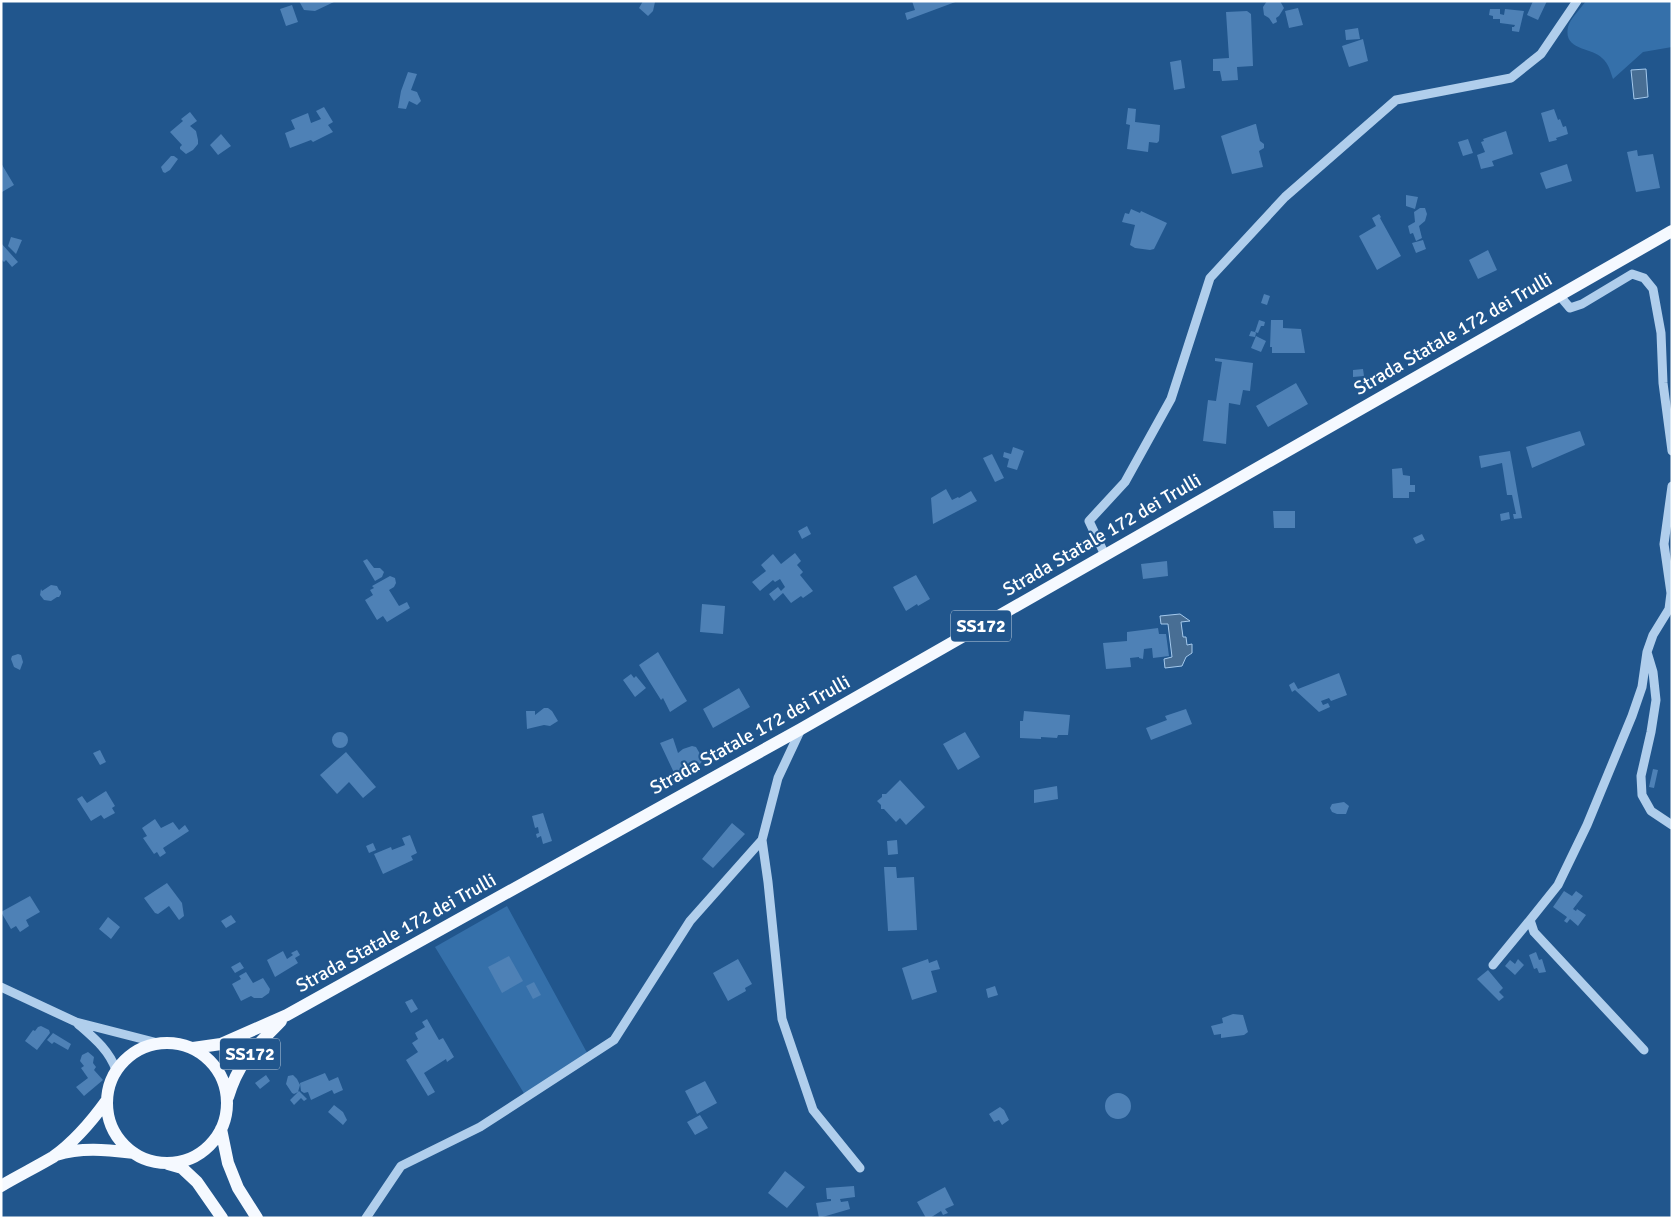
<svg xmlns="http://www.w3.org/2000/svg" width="1673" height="1219" viewBox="0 0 1673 1219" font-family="Signika,sans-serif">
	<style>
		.green { fill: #3570aa }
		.water { fill: #486e94; stroke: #a4c9ed }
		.building { fill: #4e81b6 }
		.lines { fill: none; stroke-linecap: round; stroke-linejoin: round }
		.minor { stroke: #b0ceec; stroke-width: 9 }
		.major { stroke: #f5f9ff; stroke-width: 12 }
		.labels { text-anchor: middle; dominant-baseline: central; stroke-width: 4.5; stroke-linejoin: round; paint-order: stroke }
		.shield { fill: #21568d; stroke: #bcccdd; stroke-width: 1 }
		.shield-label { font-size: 18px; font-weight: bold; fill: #fff }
		.street-label { font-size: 19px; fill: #fff; stroke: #21568d }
	</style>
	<rect width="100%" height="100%" fill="#21568d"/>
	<path class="green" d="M1586,1H1672V47L1643,52L1613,79C1610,71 1609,64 1602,58C1592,47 1563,51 1568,27C1570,19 1581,8 1586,1Z
		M507,906L591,1060L528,1100L435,947Z"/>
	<path class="water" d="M1646,69L1648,97L1634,99L1631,70Z
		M1180,614L1190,621L1181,622L1183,637H1186L1187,645L1192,644V653L1186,657L1182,666L1165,668L1164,659L1172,657L1168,624H1161L1160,616Z"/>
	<path class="building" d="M299,1H336L315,11L304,10Z
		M643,1L655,2L653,11L648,16L639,8Z
		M912,1L924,2L958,1L907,20L905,13L915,10Z
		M1267,1H1280L1284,8L1279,16L1276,18L1277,22L1273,24L1269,18L1264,15L1263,7Z
		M1533,1H1547L1538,20L1527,15Z
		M292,5L298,22L286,26L280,9Z
		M1298,8L1303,25L1289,28L1285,11Z
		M1490,9H1500V14L1504,15L1505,9L1524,11L1519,32L1512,31V27H1514L1515,25L1500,23V19H1493V16L1489,15Z
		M1247,11L1251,14L1253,66L1237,67L1238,80L1222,81L1220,71H1213V59L1229,58L1226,12Z
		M1358,28L1360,39L1346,40L1345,30Z
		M1363,39L1368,61L1349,67L1342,46Z
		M1181,60L1185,88L1174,90L1170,62Z
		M408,72L417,74L411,90L417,92L421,101L417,105L409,101L406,109L398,108L401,91Z
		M324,107L333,122L328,125L333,132L313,142L311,140L290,148L285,133L295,129L291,120L308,113L311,123L321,119L316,111Z
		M1128,108L1136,109L1135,122L1160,125L1159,141L1157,143L1149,142L1148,152L1127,149L1130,125L1126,124Z
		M1554,109L1558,120L1560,119L1563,127L1566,126L1568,134L1556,138L1557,140L1549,142L1541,113Z
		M190,112L197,121L190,126L196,131L198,140V144L193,150L186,154L180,149V147L182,145L170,132L183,121L181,119Z
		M1255,124H1256L1260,141L1264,144V148L1259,151L1263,167L1232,174L1221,136Z
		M1506,131L1513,154L1492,161L1494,166L1481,169L1477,155L1485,152L1481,142L1484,141L1483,139Z
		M221,134L231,146L218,155L210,145Z
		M1468,139L1473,153L1463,156L1458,142Z
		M1637,150L1638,156L1653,154L1660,188L1636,192L1627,152Z
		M171,156H174L178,159L170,170L165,173L163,172L161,167Z
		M1,163L14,185L2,192L1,191Z
		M1567,164L1572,181L1546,189L1540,173Z
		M1406,195L1418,197L1415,209L1406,206Z
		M1420,208H1425L1427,214L1425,221L1419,226L1422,238L1416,241L1413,233L1410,234L1408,226L1415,222L1414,212Z
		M1131,209L1140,213L1141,211L1167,223L1154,249L1150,250L1135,248L1130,245L1135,225L1122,222L1125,213L1129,214Z
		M1379,214L1381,217L1380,218L1401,256L1377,270L1359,236L1376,226L1372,218Z
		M11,237L22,240L16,254L8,246Z
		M1423,240L1426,249L1416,253L1412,243Z
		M1,243L18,262L12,267L6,260L4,262L1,259Z
		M1488,250L1497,270L1478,279L1469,260Z
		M1264,294L1270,296L1267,305L1261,303Z
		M1259,320L1265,322L1264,326H1261L1258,333L1255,332L1256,333L1255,337L1249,336L1251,331L1255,332Z
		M1271,320H1283V328L1301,329L1305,353H1272V347H1270Z
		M1256,336L1266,341L1261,352L1251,348Z
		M1215,358L1253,363L1250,391L1243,390L1240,405L1229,403L1226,444L1203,441L1208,400L1216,401L1222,362L1215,361Z
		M1363,369L1364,376L1353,377V370Z
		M1296,383L1308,404L1268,427L1256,406Z
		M1580,431L1585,445L1532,468L1526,447Z
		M1013,447L1024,451L1017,470L1007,467L1009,459L1003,457L1004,452L1011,454Z
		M1510,451L1522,518L1514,519L1513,514H1516L1512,495H1507L1502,463L1481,468L1479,456Z
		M992,454L1004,478L995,482L983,458Z
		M1402,468L1403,475L1410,476V485H1415V492H1409V498H1393L1392,469Z
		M946,489L952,500L958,497L959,498L971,491L977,501L933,524L931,498Z
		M1273,511H1295V528H1274Z
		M1509,512L1510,519L1501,521L1500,514Z
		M807,526L811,534L802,539L798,531Z
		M1422,534L1425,540L1416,544L1413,538Z
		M795,553L801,561L797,565L803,572L800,575L813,591L803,598L801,596L791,603L783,593L774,601L769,594L778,587L781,591L785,587L780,579L775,582L773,580L760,591L752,582L766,571L761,565L773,554L781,564Z
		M367,559L374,568H380L384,572L382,577L375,581L363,561Z
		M1167,561L1168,576L1143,579L1141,564Z
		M916,575L930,599L918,606L917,604L906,611L893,587Z
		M390,576L395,578L396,583L394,587L389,590L399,606L407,602L410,608L387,622L383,616L377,620L365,600L373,595L370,590L374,588L372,586Z
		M51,585L57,586L59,590L61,591V594L59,597H57L51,601L44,600L40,595L41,589L42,591Z
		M702,604L725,606L723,634L700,632Z
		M1158,628L1159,634H1166L1169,656L1153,658L1152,648L1144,649L1143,659L1139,658V657L1130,658L1131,667L1106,669L1103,643L1127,641V632Z
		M658,652L687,701L670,712L663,698L661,700L639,665Z
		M18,654L21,655L23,662L20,670L14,667L11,659L12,656Z
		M1339,673L1347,695L1331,701L1329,698L1321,701L1323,705L1328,703L1330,707L1319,712L1295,690L1292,692L1289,685L1294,682L1298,689Z
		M631,674L634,678L636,676L646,688L635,697L623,680Z
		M739,688L750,707L713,728L703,709Z
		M544,708H548L552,711L558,721L550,726L544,725L527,729L526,711H535V715Z
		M1186,709L1192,724L1151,740L1146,728L1167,720L1165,716Z
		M1024,711L1070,715L1068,735H1058L1057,738L1041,737V739L1020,738V721H1023Z
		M965,732L980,757L958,770L943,744Z
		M332 740a8 8 0 1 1 16 0a8 8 0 1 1-16 0Z
		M673,738L678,753L683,749L692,746L696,747L703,759L701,763L698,765L691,763L686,766L687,770L676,777L660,743Z
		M100,750L106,762L100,765L93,753Z
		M346,752L376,787L363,798L349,782L337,794L320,775Z
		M1653,769L1658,770L1654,788L1649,787Z
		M900,780L925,807L906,825L900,818L896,822L884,809H881V805L877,801L882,797V794H886Z
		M1057,786L1058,799L1034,803V790Z
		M106,791L115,806L112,808L115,813L104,819L101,815L91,821L77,799L82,796L87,803Z
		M1344,802L1349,806L1346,814H1337L1332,812L1330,808L1332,804Z
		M543,813L552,841L543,844L541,836L537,838L536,834L539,833L538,827L535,828L532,816Z
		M155,819L161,828L173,822L179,830L185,825L189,831L163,848L166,853L160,857L157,852L154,854L143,838L147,836L142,828Z
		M732,823L745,834L713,868L702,859Z
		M410,835L417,853L411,856L413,860L383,874L374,854L391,847L392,850L405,845L402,838Z
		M897,840L898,854L888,855L887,841Z
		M373,843L376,850L369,853L366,846Z
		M884,867H896L897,878L914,877L917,930L888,931Z
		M167,883L182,903L184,916L179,920L169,906L158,914L155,913L144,898Z
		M1564,891L1572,896L1576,891L1583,896L1573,909L1576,911L1577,909L1586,915L1578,926L1570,919L1567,923L1564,921L1567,917L1553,907Z
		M30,896L40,912L26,920L29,926L20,932L16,926L11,929L1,912Z
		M231,915L236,922L226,928L221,921Z
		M108,917L120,927L111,939L99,929Z
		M297,950L300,955L295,958L298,963L275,977L267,960L283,951L287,959L293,955L291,953Z
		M1536,952L1539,960L1542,959L1546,972L1539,973L1537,968L1534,969L1529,955Z
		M509,956L523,981L502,993L488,967Z
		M738,959L752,984L745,988L746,991L728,1001L713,973Z
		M928,959L929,963L937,960L940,969L931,971L937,992L912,1000L902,968Z
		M1518,959L1524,965L1515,975L1505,966L1510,960L1515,964Z
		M240,962L244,968L235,973L231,967Z
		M1488,970L1503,988L1499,992L1504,997L1499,1001L1477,979Z
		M246,972L253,983L263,978L270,989L269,993L262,998H254L251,996L241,1001L232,984L241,979L239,976Z
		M534,982L541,995L533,999L526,986Z
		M995,986L998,995L988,998L986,989Z
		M412,999L418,1009L411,1013L405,1002Z
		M1233,1014L1243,1015L1248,1032L1244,1035L1221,1038V1034L1214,1035L1211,1026L1223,1023L1222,1018Z
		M427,1019L439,1040L443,1038L454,1057L447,1062L446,1059L424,1073L435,1092L428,1096L406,1060L418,1052L412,1043L418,1039L415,1033L425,1027L422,1022Z
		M41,1026L49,1030L50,1033L37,1050L25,1041L33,1030L35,1031L38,1027Z
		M53,1033L71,1044L68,1050L54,1042L52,1044L47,1040Z
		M88,1052L94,1057L93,1063L96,1067L94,1070L103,1080L84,1096L76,1087L88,1078L81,1068L84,1066L80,1061L82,1055Z
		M325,1073L329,1081L338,1077L343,1090L334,1094L332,1090L311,1100L308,1092L304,1093L301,1091L300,1083Z
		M266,1075L270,1081L260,1089L255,1083Z
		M293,1075L297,1079L300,1085L298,1092L294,1094L292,1093L286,1084L288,1076Z
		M705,1081L717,1103L697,1114L685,1091Z
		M299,1091L307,1099L304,1101L301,1098L294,1105L290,1100Z
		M1105 1106a13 13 0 1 1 26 0a13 13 0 1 1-26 0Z
		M334,1105L343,1112L347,1120L343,1125L328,1112Z
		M1000,1107L1004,1110L1009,1120L1002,1125L999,1120L994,1122L989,1114Z
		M700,1115L708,1128L695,1135L687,1122Z
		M785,1171L805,1187L787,1208L768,1193Z
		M854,1186L855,1197L840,1199L841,1202L848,1201L850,1209L819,1218L816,1203L831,1201V1199H827L826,1188Z
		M945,1187L954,1205L945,1209L948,1213L943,1215L941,1211L930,1218H926L917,1202Z"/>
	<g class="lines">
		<path class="minor" d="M1559,295L1570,308L1582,304L1632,274L1644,278L1653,289L1661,333L1663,383L1672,451
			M1672,486L1664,544L1671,593L1669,609L1653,635L1647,652L1653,672L1656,700L1651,732L1641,776L1642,795L1651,811L1672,825
			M1105,555L1089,521L1125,482L1171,399L1210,278L1285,197L1396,100L1511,78L1541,54L1577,1
			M762,840L768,882L782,1019L813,1110L860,1168
			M1493,965L1530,920
			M1,987L76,1022L158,1043
			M78,1024C94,1038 109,1050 116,1070
			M1644,1050L1534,932L1530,920L1558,885L1587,825L1632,716L1642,687L1647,652
			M366,1218L401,1166L480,1127L614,1040L690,921L762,840L778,778L801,729"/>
		<path class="major" d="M107 1103a60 60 0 1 1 120 0a60 60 0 1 1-120 0Z
			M193,1048L221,1044L287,1015L801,729L1672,231
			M228,1097C239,1060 256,1047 281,1021
			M221,1129L228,1163L238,1188L257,1218
			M56,1155C82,1147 107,1150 134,1153
			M168,1164L182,1168L197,1182L222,1218
			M1,1186C18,1176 36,1167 53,1157C74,1142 92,1121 107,1100"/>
	</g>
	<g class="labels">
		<g class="shield">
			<rect x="951" y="610.5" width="60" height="31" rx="4"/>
			<rect x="220" y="1038.5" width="60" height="31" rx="4"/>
		</g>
		<g class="shield-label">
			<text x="981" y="626">SS172</text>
			<text x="250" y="1054">SS172</text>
		</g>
		<g class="street-label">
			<text transform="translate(1453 334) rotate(-30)">Strada Statale 172 dei Trulli</text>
			<text transform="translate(1102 535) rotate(-30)">Strada Statale 172 dei Trulli</text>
			<text transform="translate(750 735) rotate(-29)">Strada Statale 172 dei Trulli</text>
			<text transform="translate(396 933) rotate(-29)">Strada Statale 172 dei Trulli</text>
		</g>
	</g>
	<rect width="1673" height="1219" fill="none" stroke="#ffffff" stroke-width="5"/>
</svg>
